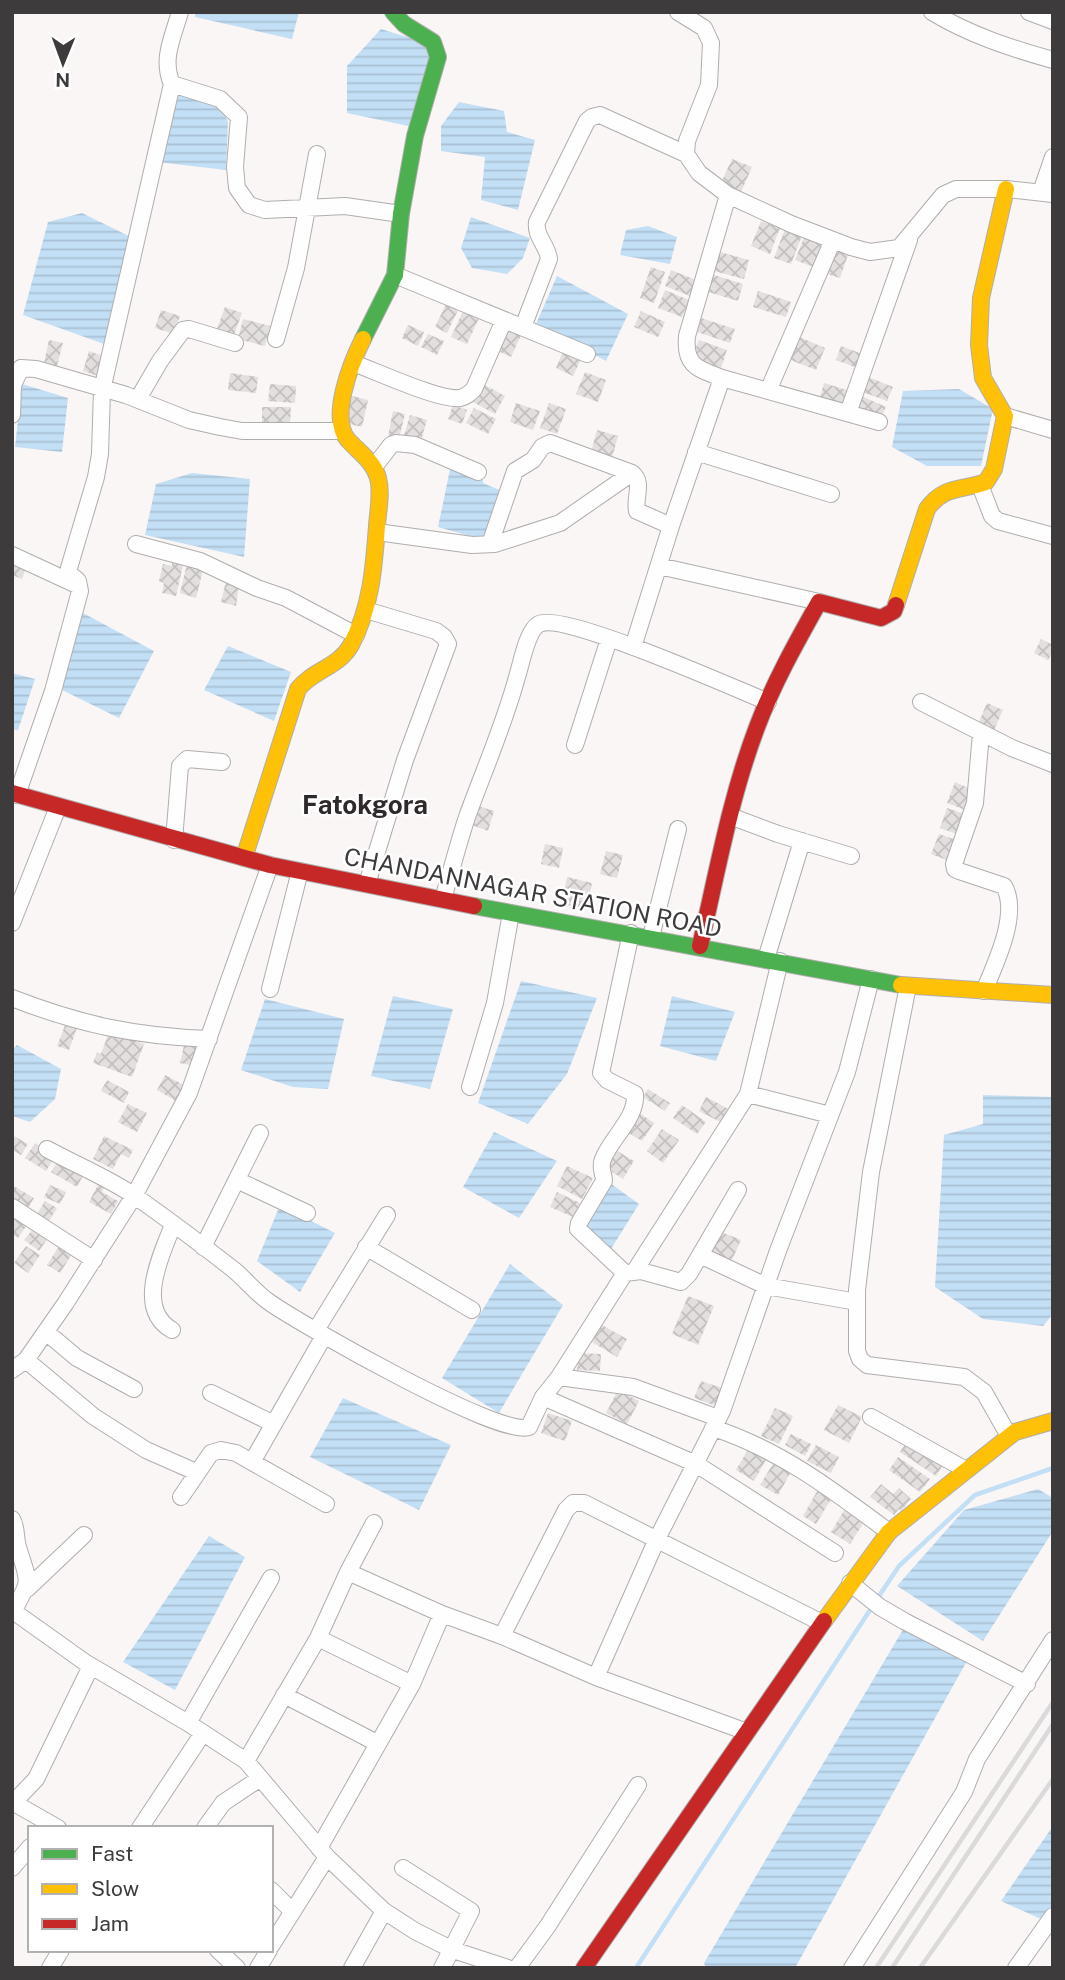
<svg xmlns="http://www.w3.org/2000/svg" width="1065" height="1980" viewBox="0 0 1065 1980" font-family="'Public Sans',sans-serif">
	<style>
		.water { fill: url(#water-rules) }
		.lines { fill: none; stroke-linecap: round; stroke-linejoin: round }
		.stream { stroke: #c3dff5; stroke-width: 4.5 }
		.building { fill: url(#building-cross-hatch) }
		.street-casing { stroke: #b0adad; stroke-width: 18 }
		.fast-casing { stroke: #b0adad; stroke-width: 18 }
		.slow-casing { stroke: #b0adad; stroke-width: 18 }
		.jam-casing { stroke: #b0adad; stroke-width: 18 }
		.street { stroke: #fefefe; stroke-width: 16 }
		.fast { stroke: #4caf50; stroke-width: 16 }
		.slow { stroke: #ffc107; stroke-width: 16 }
		.jam { stroke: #c62828; stroke-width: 16 }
		.rail { stroke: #dbd9d9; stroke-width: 4.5 }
		.labels { text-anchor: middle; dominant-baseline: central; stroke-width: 5; stroke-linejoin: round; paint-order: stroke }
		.street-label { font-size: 24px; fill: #3e3b3c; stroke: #fff }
		.neighbourhood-label { font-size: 26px; font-weight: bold; fill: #2f292a; stroke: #fff }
	</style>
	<defs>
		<pattern id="water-rules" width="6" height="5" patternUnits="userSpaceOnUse" patternTransform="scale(1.75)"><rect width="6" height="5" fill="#c3dff5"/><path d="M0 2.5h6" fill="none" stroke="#a9c0d3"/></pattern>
		<pattern id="building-cross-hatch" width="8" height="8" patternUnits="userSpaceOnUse" patternTransform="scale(1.75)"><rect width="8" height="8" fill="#e3dfdf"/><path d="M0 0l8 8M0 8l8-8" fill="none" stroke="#c4c0c0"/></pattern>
	</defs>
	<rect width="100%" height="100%" fill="#faf6f6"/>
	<path class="water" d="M195,12H299L292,39L195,17Z
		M381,29L433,45L413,127L347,113V66Z
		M172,92L220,105L228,122L226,170L157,162Z
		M459,102L504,111L507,132L535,140L518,210L481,200L485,157L441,151V126Z
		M82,213L141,242L107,345L23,315L48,222Z
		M471,217L530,238L523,258L507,274L472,268L461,248Z
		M648,226L677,237L670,264L620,255L626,230Z
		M557,276L628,314L606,361L536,324Z
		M22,384L68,398L62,452L15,447Z
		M959,389L993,409L981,466H927L892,447L903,391Z
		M452,460L483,469V483L504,492L487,541L438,527Z
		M192,473L250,479L244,557L145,535L156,484Z
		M81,612L154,651L119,718L62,690Z
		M228,646L291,672L274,721L204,690Z
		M12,673L35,679L18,730L12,729Z
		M521,981L597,998L567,1074L528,1124L478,1103Z
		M393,996L453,1009L430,1089L371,1076Z
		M672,996L735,1012L716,1061L660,1046Z
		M265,999L344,1019L328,1089L293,1087L241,1070Z
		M17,1045L61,1069L55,1099L30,1122L12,1116V1050Z
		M983,1095L1053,1097V1314L1043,1326L983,1319L935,1287L944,1135L983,1124Z
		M494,1132L557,1161L519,1218L463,1187Z
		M610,1183L639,1204L611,1249L582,1225Z
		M280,1205L335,1233L300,1292L257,1261Z
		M510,1264L563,1305L499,1413L442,1378Z
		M343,1398L451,1445L419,1510L310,1457Z
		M1038,1489L1053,1498V1531L983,1641L897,1586L964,1510Z
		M209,1536L245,1557L175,1690L123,1662Z
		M904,1628L967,1661L795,1968H706L704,1963Z
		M1053,1826V1906L1041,1919L1001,1901Z"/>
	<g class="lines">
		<path class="stream" d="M877,1599L899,1566L975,1495L1053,1468
			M636,1968L872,1607"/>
	</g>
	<path class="building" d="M732,159L752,167L741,192L721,183Z
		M761,221L780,228L770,254L751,246Z
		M785,229L802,236L791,264L774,258Z
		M805,235L829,244L819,269L795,260Z
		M834,247L849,252L840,278L824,273Z
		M720,252L749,260L744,279L714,271Z
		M651,267L665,272L654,303L640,298Z
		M671,270L696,280L690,296L665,286Z
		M711,274L743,284L738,301L705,291Z
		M665,290L689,300L682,317L658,308Z
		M758,291L791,302L786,317L753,307Z
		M447,302L459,308L447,333L435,327Z
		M225,307L242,313L234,335L217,329Z
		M464,309L480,316L467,344L451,337Z
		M161,310L180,316L174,334L155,328Z
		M641,311L665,322L658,337L634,327Z
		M701,318L735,329L730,343L697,332Z
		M243,319L270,326L265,346L238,339Z
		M408,325L424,332L418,346L402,338Z
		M509,327L522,333L511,357L498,351Z
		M428,334L444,341L437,355L421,347Z
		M797,336L825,348L816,370L788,359Z
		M49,340L63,343L57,366L44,363Z
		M699,340L727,350L721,368L692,357Z
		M841,346L865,355L860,369L836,360Z
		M89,351L106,357L101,377L83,371Z
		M563,351L581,359L573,376L556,368Z
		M585,372L606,380L598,402L576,394Z
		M230,373L258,377L256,393L228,390Z
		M866,376L893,387L887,401L860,391Z
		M824,383L850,391L845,405L820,397Z
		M270,384L296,386L295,403L268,401Z
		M483,384L505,396L495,414L473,402Z
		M857,394L886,407L880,420L851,408Z
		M348,395L368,400L362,427L341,422Z
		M516,403L540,411L533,430L510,422Z
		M549,403L566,409L557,434L540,428Z
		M453,405L467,410L462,424L448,419Z
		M262,407H291L290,424L262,423Z
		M474,408L496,419L488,434L466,423Z
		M393,411L405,414L399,439L388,436Z
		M410,415L427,420L421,440L404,435Z
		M597,430L618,436L612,458L591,452Z
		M12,558L27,564L22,579L12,575Z
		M172,563L183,565L176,596L162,593L164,583L159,581L163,564L172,566Z
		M187,564L203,570L196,598L180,593Z
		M226,581L239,585L236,606L221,602Z
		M1041,639L1053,645V652L1048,660L1034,653Z
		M987,703L1003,710L994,730L978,724Z
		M955,782L975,791L968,811L947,803Z
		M478,806L494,811L488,831L472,825Z
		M947,808L970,816L962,836L940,828Z
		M939,834L959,841L952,862L931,854Z
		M545,844L563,848L559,868L541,864Z
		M606,851L623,855L617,878L600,874Z
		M567,877L592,883L587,909L562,904Z
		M67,1020L78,1025L69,1050L57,1046Z
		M109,1032L144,1044L132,1077L93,1063L97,1052L101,1054Z
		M185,1041L199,1044L195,1066L180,1063Z
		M165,1075L184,1085L176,1101L157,1090Z
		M107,1080L129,1092L124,1103L101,1091Z
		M648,1089L670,1103L665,1111L643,1097Z
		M706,1097L734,1112L726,1125L699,1111Z
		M128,1104L147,1113L137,1132L118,1122Z
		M682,1105L706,1122L697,1134L673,1118Z
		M638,1112L654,1123L642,1141L625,1131Z
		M662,1129L679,1140L663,1163L647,1151Z
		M12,1135L28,1144L21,1155L12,1150Z
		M104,1136L133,1150L129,1158L121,1154L113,1169L93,1159Z
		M35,1143L55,1157L46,1171L25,1158Z
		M614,1149L634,1161L623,1179L603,1166Z
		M59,1159L85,1172L77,1187L51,1172Z
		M567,1166L593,1178L582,1199L557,1186Z
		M99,1183L105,1186L102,1192L118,1201L111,1214L89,1202Z
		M12,1185L34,1198L28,1208L12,1198Z
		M50,1185L66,1192L60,1204L44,1197Z
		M557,1192L580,1203L573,1217L550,1207Z
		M45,1201L57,1208L49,1221L37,1214Z
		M12,1210L29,1222L18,1238L12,1234Z
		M34,1228L48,1238L39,1251L24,1240Z
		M719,1231L741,1240L731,1262L709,1253Z
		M26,1246L40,1255L28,1273L14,1263Z
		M59,1246L72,1254L60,1273L47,1265Z
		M688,1296L714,1306L698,1345L672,1334Z
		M602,1325L627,1339L617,1357L592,1342Z
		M578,1353L601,1354L600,1371L577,1370Z
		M701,1381L725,1389L719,1407L694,1398Z
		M618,1390L639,1401L627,1424L606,1413Z
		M838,1405L862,1417L849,1443L824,1430Z
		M775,1408L793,1416L779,1444L761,1436Z
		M548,1413L572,1421L565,1441L541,1433Z
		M791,1434L811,1444L805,1456L785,1445Z
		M907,1441L943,1465L936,1476L900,1452Z
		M816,1445L839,1457L831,1473L807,1461Z
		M749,1448L767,1458L754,1481L736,1470Z
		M898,1457L930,1479L920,1492L889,1470Z
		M774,1462L791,1472L778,1495L760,1485Z
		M881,1484L893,1494L899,1488L911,1499L901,1511L899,1509L894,1515L870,1497Z
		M819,1488L833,1496L816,1524L803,1516Z
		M846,1507L866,1519L850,1544L831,1532Z"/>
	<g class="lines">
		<g class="street-casing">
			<path id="street" d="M180,12C173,37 161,59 172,84L220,99L239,117L235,167L237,188L249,205L265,210L345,206L401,214
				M678,12L704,28L711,43L709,85L687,141L686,154L699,173L728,195L791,224L851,247L870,252L899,248L943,195L956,189H1006L1053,194
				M932,12C970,35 1010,48 1053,60
				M1029,12L1053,21
				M1041,192L1053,157
				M395,275L587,354
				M523,327L549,259C547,244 535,237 537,222L587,121L592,117L600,115L686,154
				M276,339L296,268L317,154
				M353,363C376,371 440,401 460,398C466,397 470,393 474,389L504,320
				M722,378C698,369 684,366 687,336L728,195
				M768,391L833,240
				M138,399L160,361L183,330L189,329L235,343
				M848,413L909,240
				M12,415L13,385L21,368L36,369L126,395L189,420L220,427L242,431H341
				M1005,416L1053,430
				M696,452L831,494
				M374,467L391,445L396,443L415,445L478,472
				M980,485L992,516L998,521L1053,536
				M377,532L472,545L495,544L560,523L632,473
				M136,544L200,561L257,588L286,598L356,635
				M490,544L515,471L533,460L542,447L550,443L632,473C644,483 634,497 637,511L671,526
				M12,555L77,585
				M659,566L819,602
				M366,610L436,631L444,637L448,644L405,760L367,884
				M633,647L671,526L722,378L879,422
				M921,702L1012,748L1053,764
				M981,733L975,803L954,864L955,869L959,871L1004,886C1020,914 995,964 984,991
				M575,745L609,639
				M17,795L53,691L80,591L78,581L69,573V568L96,477L100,454L102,390L172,84
				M730,816L778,834L851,856
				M174,840L180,766L187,759L222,762
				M443,899C451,872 458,844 467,817C484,770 504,725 517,677C521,665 527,630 539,624C564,612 734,688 768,702
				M12,923L58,807
				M651,937L678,829
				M766,959L802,841
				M908,986L871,1172L857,1290V1351L860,1359L867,1365L964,1377L984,1392L1009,1436
				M270,989L300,871
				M12,998C81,1025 135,1036 209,1039
				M470,1087L495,1003L511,913
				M748,1094L780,961
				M47,1149C76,1165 109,1178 136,1197C169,1220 202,1245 234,1270C246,1280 256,1293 269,1302C300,1324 504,1440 529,1427L543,1397L559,1377L633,1387L718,1418
				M237,1180L307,1213
				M12,1207L94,1260
				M203,1247L260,1133
				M366,1247L472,1310
				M700,1255L766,1286L857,1302
				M634,1272L748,1094L830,1115
				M625,1273L578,1229L579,1223L604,1181C604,1173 599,1168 603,1159C611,1138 637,1118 635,1094L607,1080L601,1073L631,933
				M172,1330C135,1309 161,1255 173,1225
				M316,1330L387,1215
				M46,1332L77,1358L134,1389
				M26,1360L93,1416L146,1450L196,1472
				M12,1370L26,1360L65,1304L134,1196L189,1093L270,865
				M559,1377L625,1273L641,1271L681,1282L689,1274L738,1190
				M211,1393L274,1424
				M543,1397L696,1464L835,1553
				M871,1417L966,1470
				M713,1428C779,1449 834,1491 889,1532
				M252,1462L324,1336
				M181,1497L211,1453L221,1450L236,1453L326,1504
				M12,1519C17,1527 15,1537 18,1547C28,1581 33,1578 13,1611L86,1663L188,1723
				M348,1572L442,1614L502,1636L596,1677L747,1732
				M271,1578L188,1723L246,1761L327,1857L384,1911L415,1931L453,1950L508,1968
				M850,1583L880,1607L904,1621L1027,1684
				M27,1589L84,1535
				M502,1636L566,1510L573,1503H584L822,1623
				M318,1638L412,1684
				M596,1677L657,1539L722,1411L779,1248L847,1072L871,979
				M284,1695L377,1743
				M246,1761L318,1638L348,1572L374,1523
				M14,1803L58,1828
				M12,1804L36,1779L91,1666
				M140,1828L203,1733
				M205,1828L223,1803L259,1779
				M319,1848L412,1684L442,1614
				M12,1868L30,1847
				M403,1868L471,1911L442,1968
				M271,1890L292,1911
				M271,1946L327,1857
				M218,1950L237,1968
				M50,1968L61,1950
				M258,1968L269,1950
				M352,1968L384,1911
				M517,1968L547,1927L638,1785
				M852,1968L964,1792L977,1759L1053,1640
				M1016,1968L1053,1916"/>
		</g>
		<g class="fast-casing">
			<path id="fast" d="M363,339L395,275L401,214L415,136L438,57L433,42L404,24L393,12
				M474,906L901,985"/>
		</g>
		<g class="slow-casing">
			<path id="slow" d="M896,605L927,509C944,485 961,491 986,482L994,469L1005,416L983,378L979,345L981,298L1006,189
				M244,858L298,689C313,670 339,667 351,645C371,608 374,567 377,526C378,510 382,493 378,478C374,462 359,452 348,440C329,418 351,363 363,339
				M901,985L1053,995
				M824,1621L889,1532L1015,1432L1053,1421"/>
		</g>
		<g class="jam-casing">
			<path id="jam" d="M12,793L270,865L474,906
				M700,946C717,873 730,798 757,727C773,684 796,643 819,602L881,618L894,611L896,605
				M584,1968L824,1621"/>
		</g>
		<use href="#street" class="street"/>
		<use href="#fast" class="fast"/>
		<use href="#slow" class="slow"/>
		<use href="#jam" class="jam"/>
		<path class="rail" d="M876,1968L1053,1702
			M892,1968L1053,1724
			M920,1968L1053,1779"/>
	</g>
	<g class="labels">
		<g class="street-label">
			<text transform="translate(533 892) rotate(11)">CHANDANNAGAR STATION ROAD</text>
		</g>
		<g class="neighbourhood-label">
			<text x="365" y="804">Fatokgora</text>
		</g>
	</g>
	<rect width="1065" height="1980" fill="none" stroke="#3e3b3c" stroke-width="28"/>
	<rect x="28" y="1826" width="245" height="126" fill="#ffffff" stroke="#b2b1b1" stroke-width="2"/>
	<rect x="42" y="1849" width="35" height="10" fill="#4caf50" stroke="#b2b1b1" stroke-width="2"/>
	<text x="91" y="1861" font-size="21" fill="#3e3b3c">Fast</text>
	<rect x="42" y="1884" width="35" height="10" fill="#ffc107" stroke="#b2b1b1" stroke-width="2"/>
	<text x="91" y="1896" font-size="21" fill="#3e3b3c">Slow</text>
	<rect x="42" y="1919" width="35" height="10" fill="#c62828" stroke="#b2b1b1" stroke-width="2"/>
	<text x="91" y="1931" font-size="21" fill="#3e3b3c">Jam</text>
	<g transform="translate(63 63) rotate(181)" stroke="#ffffff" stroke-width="5" paint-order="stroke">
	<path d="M0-5L12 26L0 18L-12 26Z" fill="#3e3b3c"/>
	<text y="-10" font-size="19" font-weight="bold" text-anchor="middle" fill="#3e3b3c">N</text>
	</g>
</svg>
